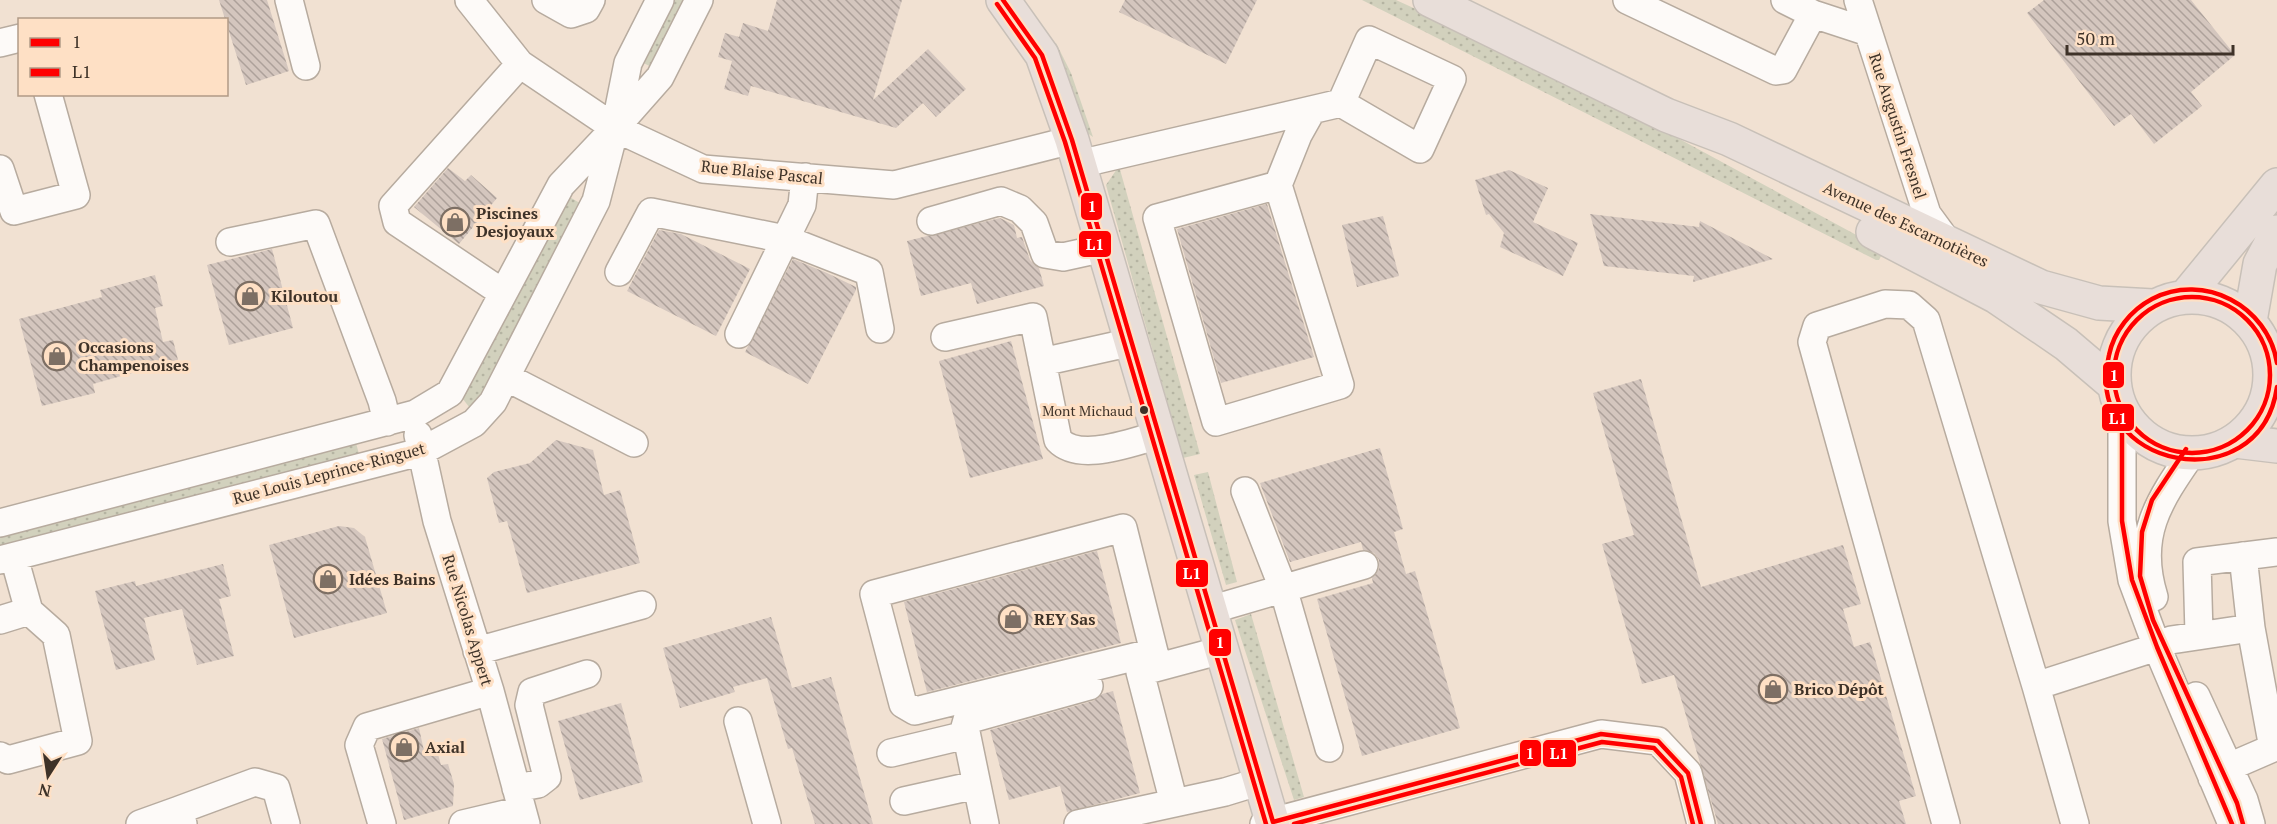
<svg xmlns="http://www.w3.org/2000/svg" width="2277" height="824" viewBox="0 0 2277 824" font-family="'PT Serif',serif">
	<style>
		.grass { fill: url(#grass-dots) }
		.building { fill: url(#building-back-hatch) }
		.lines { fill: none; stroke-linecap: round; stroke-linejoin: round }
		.minor-casing { stroke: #b7ab9f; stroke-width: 30 }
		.major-casing { stroke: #c8c0b8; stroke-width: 36 }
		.minor { stroke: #fdfaf8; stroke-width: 27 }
		.major { stroke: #e8ded9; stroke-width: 33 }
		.bus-1-casing { stroke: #fee0c5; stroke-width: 9 }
		.bus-2-casing { stroke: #fee0c5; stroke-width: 9 }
		.bus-1 { stroke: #f00; stroke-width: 4.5 }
		.bus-2 { stroke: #f00; stroke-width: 4.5 }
		.bus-dot { fill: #3e3228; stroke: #fee0c5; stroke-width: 2 }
		.labels { text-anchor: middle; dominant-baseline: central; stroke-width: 6; stroke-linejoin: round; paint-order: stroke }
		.bus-label { font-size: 14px; fill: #3e3228; stroke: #fee0c5; text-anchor: end }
		.street-label { font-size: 16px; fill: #3e3228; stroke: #fee0c5 }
		.poi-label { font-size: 16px; font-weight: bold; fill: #3e3228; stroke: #fee0c5; text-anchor: start }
		.line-badge { stroke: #fee0c5; stroke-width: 2 }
		.badge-label { font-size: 16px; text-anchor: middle; font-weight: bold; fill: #fff }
	</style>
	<defs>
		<pattern id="grass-dots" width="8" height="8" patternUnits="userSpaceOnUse" patternTransform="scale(1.5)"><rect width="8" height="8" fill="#d2d1bd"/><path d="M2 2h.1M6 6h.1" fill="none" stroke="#b5b4a2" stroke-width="1.8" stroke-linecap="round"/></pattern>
		<pattern id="building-back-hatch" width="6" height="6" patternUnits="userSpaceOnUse" patternTransform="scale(1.5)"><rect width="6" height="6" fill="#d4c6be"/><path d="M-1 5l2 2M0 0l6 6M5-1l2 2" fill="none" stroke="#ada19a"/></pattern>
	</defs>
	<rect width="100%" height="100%" fill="#f1e1d2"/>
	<path class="grass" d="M667,0H692L655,69L636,59Z
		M1362,0H1396L1431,16L1661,129L1884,250L1879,260H1876Z
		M1056,43L1071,73L1093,137L1083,130L1049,44Z
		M1119,166L1200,454L1183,458L1106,185Z
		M566,195L585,206L473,412L459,394Z
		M354,436L361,461L0,553V531Z
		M1208,472L1237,582L1226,585L1194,475Z
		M1251,614L1304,797L1294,800L1235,620Z"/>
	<path class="building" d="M219,0H267L289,71L246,85Z
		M777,0H902L873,100L928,49L966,89L936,117L923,103L896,128L751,86L748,96L724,89L732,61L718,57L725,33L739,37L743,23L768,31Z
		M1125,0H1257L1226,64L1119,12Z
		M2044,0H2191L2235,55L2191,92L2202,106L2154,144L2131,114L2114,126L2102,111L2027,13Z
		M448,168L465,181L471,175L497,198L459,244L414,207Z
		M1509,170L1548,188L1533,222L1578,243L1563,276L1500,247L1504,233L1489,214L1486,215L1475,180Z
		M1267,204L1314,357L1221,383L1177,229Z
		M1590,214L1699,227L1700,221L1773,259L1693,282L1694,276L1604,266Z
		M1383,216L1399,276L1357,287L1342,225Z
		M1000,218L1014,225L1017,238L1022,237L1030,260L1039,268L1044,286L977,304L971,283L921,296L907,241Z
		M659,230L681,234L750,269L716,336L627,291Z
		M272,249L293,328L229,345L207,265Z
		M793,259L827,273L856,287V290L808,384L745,352Z
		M155,275L163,306L155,308L163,342L173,340L178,360L93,384L95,393L42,406L19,319L102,297L100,290Z
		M1011,341L1043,459L970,478L939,361Z
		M1641,379L1701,587L1843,545L1861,604L1843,609L1854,647L1870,642L1916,796L1899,801L1906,824H1718L1674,675L1642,684L1602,544L1634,535L1593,393Z
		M556,440L593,450L604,495L620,490L640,563L527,593L507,521L499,523L487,478L494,472L530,463Z
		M1380,448L1403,529L1394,532L1406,574L1415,571L1460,728L1362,756L1317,599L1373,583L1372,578L1379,569V560L1374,553L1363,550L1361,542L1290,562L1260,483Z
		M339,526L354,528L365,537L387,613L294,638L269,545Z
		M1097,551L1121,643L927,692L904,602Z
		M223,564L231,596L219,599L234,656L197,665L182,609L144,618L155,660L116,670L95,591L135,581L136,586Z
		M771,617L792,688L831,677L873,824H815L792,748L788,749L767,678L733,687L735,692L680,708L663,648Z
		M1113,691L1140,793L1067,812L1060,786L1009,800L990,730L1093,701L1102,694Z
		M621,703L643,782L580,800L558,721Z
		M419,728L424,751L436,747L441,765L448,764L454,784L453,806L404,820L382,739Z"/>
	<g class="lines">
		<g class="minor-casing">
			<path id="minor" d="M289,0L306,66
				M469,0L520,64L615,128L703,169L894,185L1072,140
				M546,0L571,14L586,9L591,0
				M1627,0L1776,71L1783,70L1813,14L1785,0
				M1858,0L1927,214L1949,244
				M1813,14L1868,32
				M0,43L20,38
				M1079,164L1341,103L1369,40L1452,79L1420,149L1341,103
				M0,169L14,211L76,195L48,94
				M1278,185L1340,385L1216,422L1157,218L1278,185L1298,135L1312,110
				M931,221L1001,201L1020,209L1034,223L1045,254L1063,257L1104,248
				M230,242L316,224L382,401L387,422
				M619,272L651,212L785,239L869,272L880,329
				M503,293L397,222L393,206L520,64
				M739,334L802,205L805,177
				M945,337L1033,317L1058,440C1080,463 1131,442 1159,435
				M1042,362L1132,342
				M506,377L634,443
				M2122,411V521L2132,580L2157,647L2232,824
				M418,435L437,521L490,691L526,824
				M1245,491L1283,588L1329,748
				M0,523L415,414L450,393L561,185L615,128L628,63L660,0
				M2243,556L2251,628
				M0,560L420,452L474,423L493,402L596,201L615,128L660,77L699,0
				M2154,597C2135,536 2158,502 2192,453
				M1210,610L1364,565
				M0,620L29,611
				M2199,634L2197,562L2277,552
				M477,651L642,605
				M1154,652L915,711L903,704L874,594L1123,528L1154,652L1158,667
				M1140,672L1222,650
				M1140,672L1174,803
				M2036,686L2075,824
				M2196,696L2244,800L2251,824
				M738,721L767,824
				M891,753L966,735
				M0,756L8,760L78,741L56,635L29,611L14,557
				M516,788L538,784L547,777L529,705L532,692L587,674
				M904,801L976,785
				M140,824L179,810
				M183,824L179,810L255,782L276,788L286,824
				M382,824L359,745L367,727L490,691
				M463,824L522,810
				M985,824L965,727L967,720L1089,686
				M1078,824L1225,792L1261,781
				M1264,824L1601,734L1658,741L1688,773L1701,824
				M1946,824L1812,342L1817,326L1885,304L1909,305L1926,320L2036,686L2157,647L2171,640L2251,628L2273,748L2229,767L2212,778"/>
		</g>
		<g class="major-casing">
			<path id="major" d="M1003,0L1042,55L1072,140L1273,824
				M1430,0L1666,115L1729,139L2041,287L2099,303L2153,306
				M1873,232L1997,297L2066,344L2113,384
				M2186,296L2277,185
				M2114 375a78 78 0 1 1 156 0a78 78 0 1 1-156 0Z
				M2250,321L2260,264L2277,232
				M2235,441L2277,446"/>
		</g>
		<use href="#minor" class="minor"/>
		<use href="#major" class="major"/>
		<g class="bus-1-casing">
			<path id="bus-1" d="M1003,0L1042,55L1072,140L1273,822L1601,734L1658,741L1688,773L1701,824
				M2114 375a78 78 0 1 1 156 0a78 78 0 1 1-156 0Z
				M2122,411V521L2132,580L2157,647L2232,824"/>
		</g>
		<g class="bus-2-casing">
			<path id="bus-2" d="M997,4L1035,58L1065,142L1266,824
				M2277,363C2268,306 2204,272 2152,299C2131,310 2114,331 2109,355C2081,469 2260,504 2277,387
				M2186,449L2152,500L2142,532L2140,576L2153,620L2237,803L2243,824
				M1294,824L1602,742L1654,748L1681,777L1693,824"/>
		</g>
		<use href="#bus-1" class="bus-1"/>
		<use href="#bus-2" class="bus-2"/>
	</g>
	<defs>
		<g id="shop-ring" transform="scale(1.5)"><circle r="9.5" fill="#fee0c5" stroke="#7d6f64" stroke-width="1.5"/><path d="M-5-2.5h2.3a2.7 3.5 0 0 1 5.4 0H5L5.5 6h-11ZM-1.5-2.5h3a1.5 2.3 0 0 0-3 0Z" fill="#7d6f64"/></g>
	</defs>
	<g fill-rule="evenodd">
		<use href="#shop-ring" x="455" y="222"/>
		<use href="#shop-ring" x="250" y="296"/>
		<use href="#shop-ring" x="57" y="356"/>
		<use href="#shop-ring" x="328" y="579"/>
		<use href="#shop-ring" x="1013" y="619"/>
		<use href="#shop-ring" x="1773" y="689"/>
		<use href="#shop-ring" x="404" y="747"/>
	</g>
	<circle class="bus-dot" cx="1144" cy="410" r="5"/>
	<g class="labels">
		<g class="bus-label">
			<text x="1133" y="410">Mont Michaud</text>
		</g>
		<g class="street-label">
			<text transform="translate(1898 126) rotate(72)">Rue Augustin Fresnel</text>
			<text transform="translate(762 172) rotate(6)">Rue Blaise Pascal</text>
			<text transform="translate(1906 224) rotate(25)">Avenue des Escarnotières</text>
			<text transform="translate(329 473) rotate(-15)">Rue Louis Leprince-Ringuet</text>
			<text transform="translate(468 620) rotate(73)">Rue Nicolas Appert</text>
		</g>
		<g class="poi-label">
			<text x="476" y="213">Piscines<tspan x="476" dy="18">Desjoyaux</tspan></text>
			<text x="271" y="296">Kiloutou</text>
			<text x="78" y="347">Occasions<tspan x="78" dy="18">Champenoises</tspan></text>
			<text x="349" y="579">Idées Bains</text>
			<text x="1034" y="619">REY Sas</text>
			<text x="1794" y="689">Brico Dépôt</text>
			<text x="425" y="747">Axial</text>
		</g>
	</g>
	<g class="line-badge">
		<rect x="1080" y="192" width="23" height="29" rx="6" fill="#f00"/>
		<rect x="1078" y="230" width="34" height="28" rx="6" fill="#f00"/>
		<rect x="2102" y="361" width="23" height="28" rx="6" fill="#f00"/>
		<rect x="2101" y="403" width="34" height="29" rx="6" fill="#f00"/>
		<rect x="1175" y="559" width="34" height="29" rx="6" fill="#f00"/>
		<rect x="1208" y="628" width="24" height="29" rx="6" fill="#f00"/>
		<rect x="1519" y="739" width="23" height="28" rx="6" fill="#f00"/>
		<rect x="1542" y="739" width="35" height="29" rx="6" fill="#f00"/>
	</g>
	<g class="badge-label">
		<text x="1092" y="212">1</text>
		<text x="1095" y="250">L1</text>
		<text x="2114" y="381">1</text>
		<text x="2118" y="424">L1</text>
		<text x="1192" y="579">L1</text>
		<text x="1220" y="648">1</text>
		<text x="1530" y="759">1</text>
		<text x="1559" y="759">L1</text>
	</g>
	<rect x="18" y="18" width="210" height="78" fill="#fee0c5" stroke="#b19a86" stroke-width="1.5"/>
	<rect x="30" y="38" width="30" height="9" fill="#ff0000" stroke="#b19a86" stroke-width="1.5"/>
	<text x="72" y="48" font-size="18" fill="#3e3228">1</text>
	<rect x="30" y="68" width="30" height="9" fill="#ff0000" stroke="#b19a86" stroke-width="1.5"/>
	<text x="72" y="78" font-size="18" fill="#3e3228">L1</text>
	<g transform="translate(48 776) rotate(192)" stroke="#fee0c5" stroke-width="4.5" paint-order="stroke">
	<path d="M0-4.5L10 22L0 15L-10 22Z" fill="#3e3228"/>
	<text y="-9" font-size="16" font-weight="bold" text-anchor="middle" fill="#3e3228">N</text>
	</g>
	<path d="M2067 45v9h166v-9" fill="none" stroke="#3e3228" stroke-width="3"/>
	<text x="2076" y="45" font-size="18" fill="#3e3228" stroke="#fee0c5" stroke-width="4.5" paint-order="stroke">50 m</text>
</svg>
